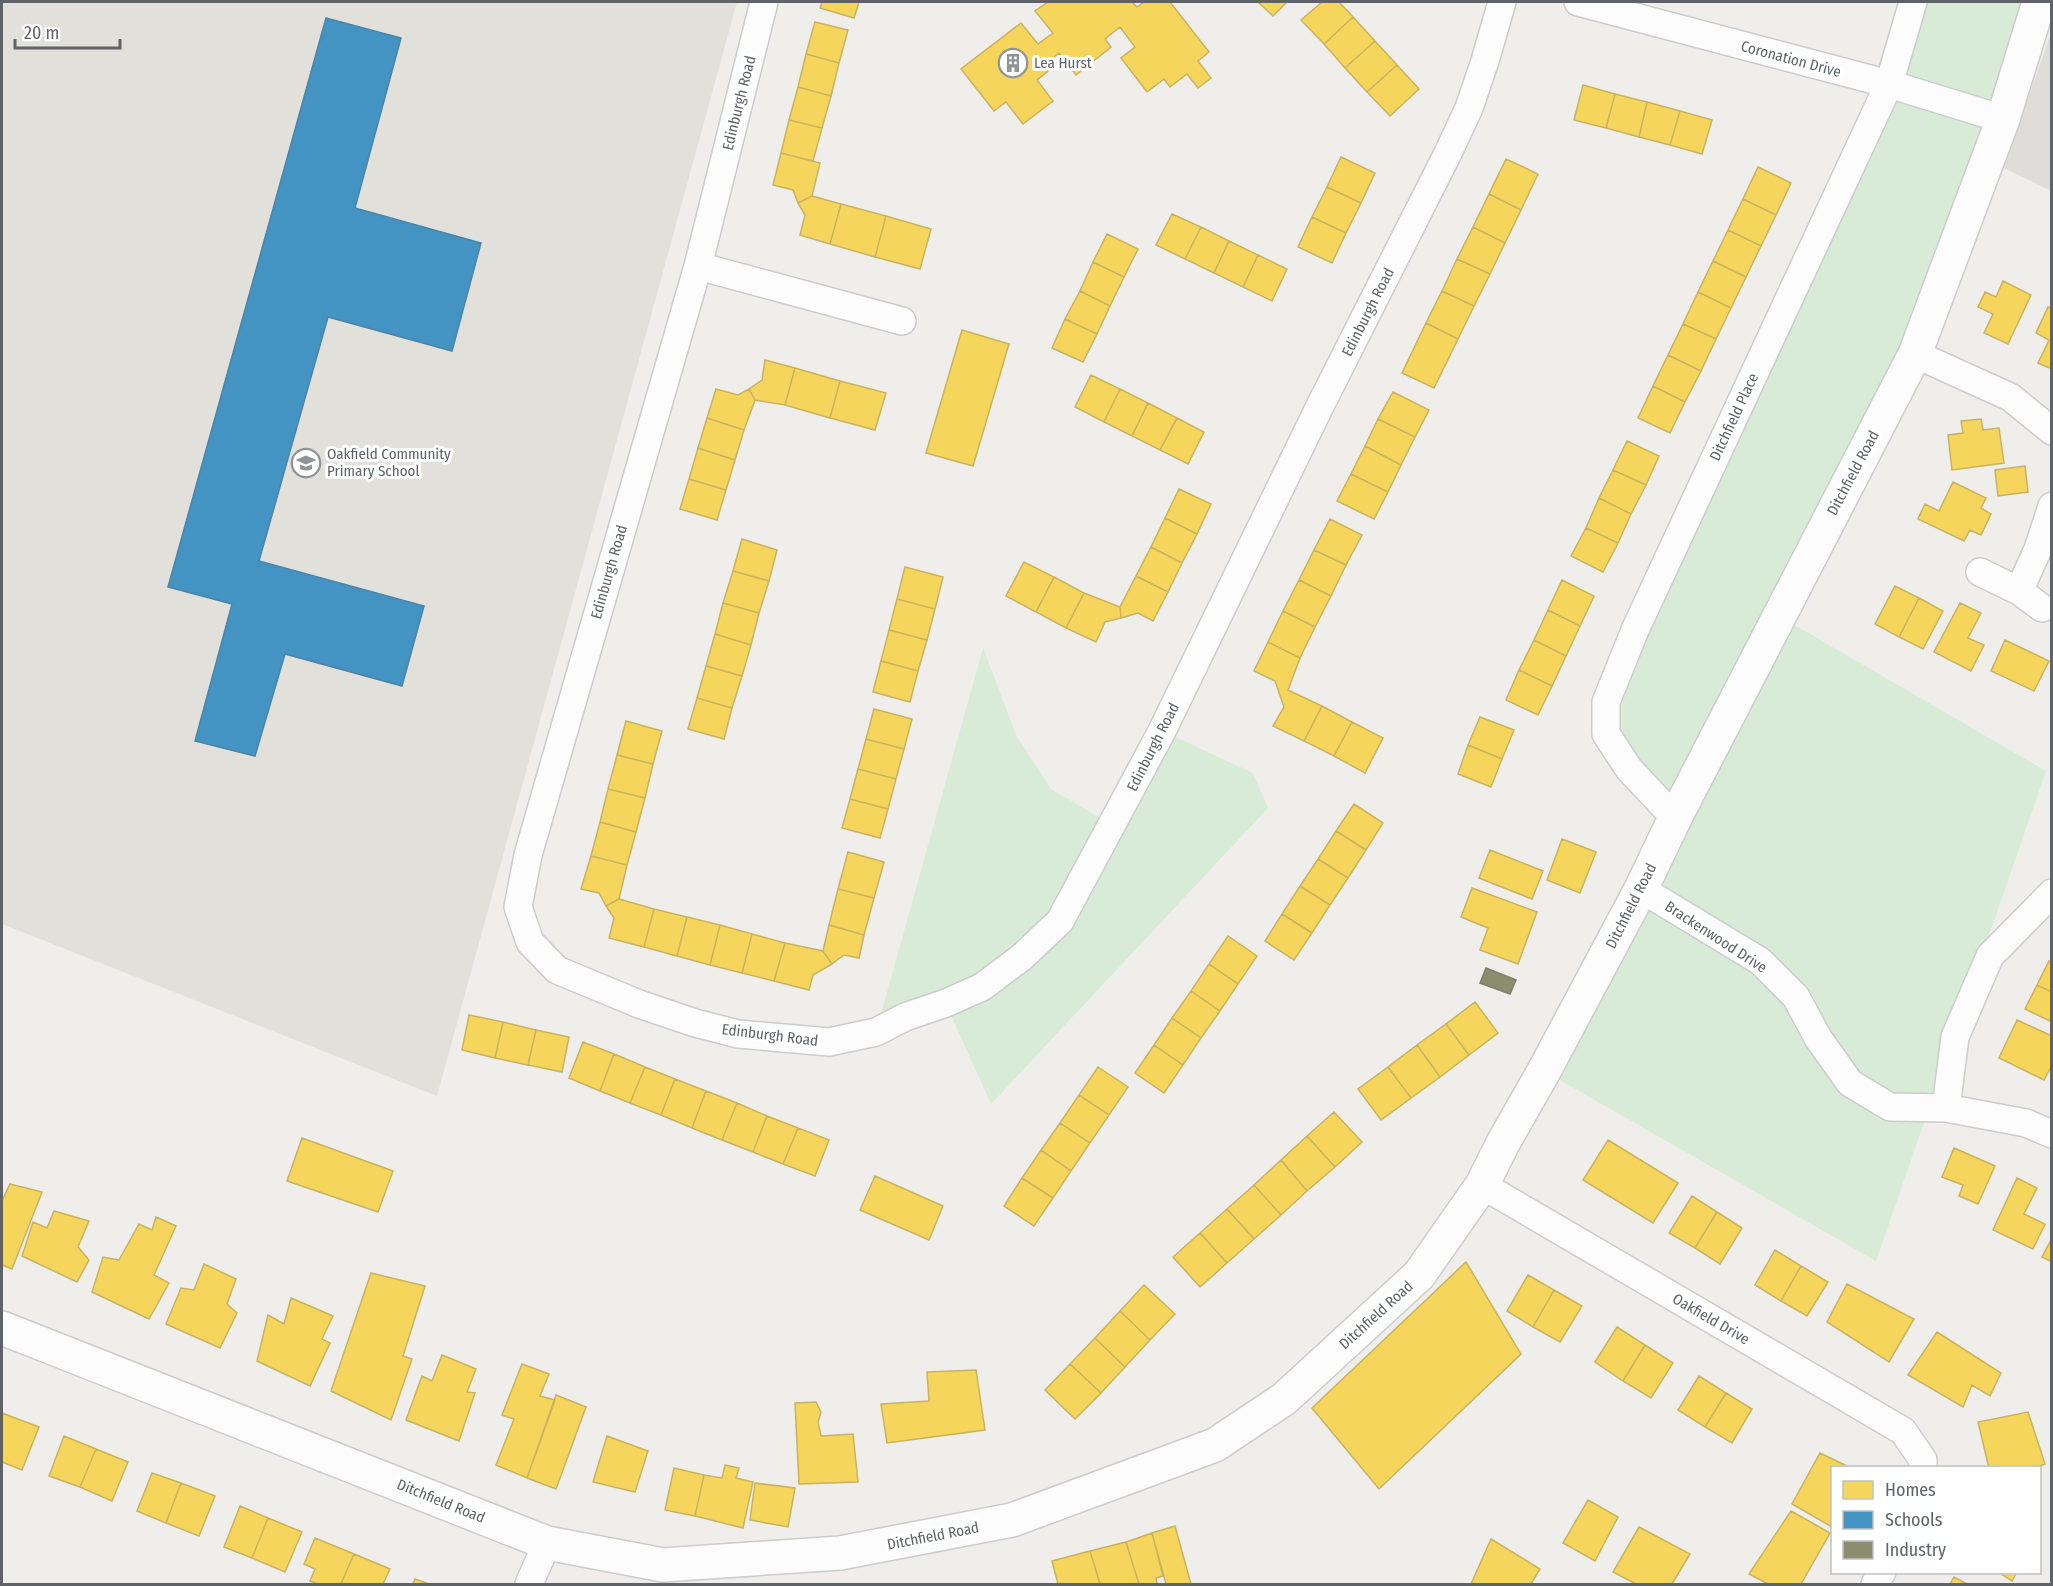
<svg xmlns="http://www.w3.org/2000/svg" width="2053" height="1586" viewBox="0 0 2053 1586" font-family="'Fira Sans Condensed',sans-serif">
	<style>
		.industrial { fill: #dfddda }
		.education { fill: #e2e0da }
		.green { fill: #d8ebd6 }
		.homes { fill: #f6d55c; stroke: #c9b360; stroke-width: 1.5 }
		.schools { fill: #4393c3; stroke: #4b85a8; stroke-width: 1.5 }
		.industry { fill: #8c8c6e; stroke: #7e806c; stroke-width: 1.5 }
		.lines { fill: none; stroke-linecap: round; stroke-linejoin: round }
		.minor-casing { stroke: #cbcccc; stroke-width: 30 }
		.tertiary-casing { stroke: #cbcccc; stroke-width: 36 }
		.minor { stroke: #fdfcfc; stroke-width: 27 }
		.tertiary { stroke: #fdfcfc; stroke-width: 33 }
		.labels { text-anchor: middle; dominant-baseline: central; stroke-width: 6; stroke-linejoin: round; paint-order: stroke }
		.street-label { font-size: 15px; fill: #5f6368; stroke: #fff }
		.poi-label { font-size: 15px; fill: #5f6368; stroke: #fff; text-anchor: start }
	</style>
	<rect width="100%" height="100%" fill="#efeeea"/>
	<path class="industrial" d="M2051,33L2052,191H2051L2004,168Z"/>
	<path class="education" d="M2,2H737L437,1096L2,924Z"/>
	<path class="green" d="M1911,2H2037L2003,119L1779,616L2046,771L1876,1261L1544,1071L1674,818L1606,734L1635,630Z
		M983,648L1016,735L1051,789L1112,825L1162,731L1253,773L1268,808L991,1104L946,1004L876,1032Z"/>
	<path class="homes" d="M822,2H859L854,18L820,8Z
		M1048,2H1132L1137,7L1144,2H1170L1209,52L1198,61L1211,78L1198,88L1187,74L1170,87L1164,79L1147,92L1121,58L1135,47L1120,27L1105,39L1111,47L1076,75L1059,53L1053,58L1057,64L1037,80L1053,101L1023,124L1006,102L994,111L961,69L1021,23L1038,44L1053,33L1035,11Z
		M1258,2H1287L1273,16Z
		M1322,2H1339L1353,17L1324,44L1301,20Z
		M1353,17L1375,41L1345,68L1324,44Z
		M815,22L848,30L839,63L806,54Z
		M1375,41L1397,65L1367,92L1345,68Z
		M806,54L839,63L831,96L798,87Z
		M1397,65L1419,89L1390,116L1367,92Z
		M1583,85L1615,94L1606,128L1574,120Z
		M798,87L831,96L822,128L789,120Z
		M1615,94L1647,102L1639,137L1606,128Z
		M1647,102L1680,111L1670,145L1639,137Z
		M1680,111L1712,120L1702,154L1670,145Z
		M789,120L822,128L813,161L781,153Z
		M781,153L820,163L812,196L798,203L793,190L773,185Z
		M1341,157L1375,173L1361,203L1327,187Z
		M1506,159L1538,174L1521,210L1489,194Z
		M1758,167L1791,183L1776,215L1743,199Z
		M1327,187L1361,203L1346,233L1312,217Z
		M1489,194L1521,210L1505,243L1473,227Z
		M812,196L841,204L830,244L800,235L805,215L798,203Z
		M1743,199L1776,215L1761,246L1728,230Z
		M841,204L886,216L875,257L830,244Z
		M1172,214L1201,227L1185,259L1156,245Z
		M886,216L931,229L920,269L875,257Z
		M1312,217L1346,233L1332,263L1298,247Z
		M1201,227L1229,241L1214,273L1185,259Z
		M1473,227L1505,243L1490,274L1457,259Z
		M1728,230L1761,246L1746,277L1713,261Z
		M1107,234L1138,249L1124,277L1093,262Z
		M1229,241L1258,255L1243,287L1214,273Z
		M1258,255L1287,269L1272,301L1243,287Z
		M1457,259L1490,274L1474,306L1442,291Z
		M1713,261L1746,277L1731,308L1698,292Z
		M1093,262L1124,277L1110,306L1080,291Z
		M2003,281L2031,295L2008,344L1984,333L1993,314L1978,307L1985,292L1996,297Z
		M1080,291L1110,306L1097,334L1065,319Z
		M1442,291L1474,306L1458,339L1426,323Z
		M1698,292L1731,308L1716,339L1683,324Z
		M2048,307L2052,308V369L2038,363L2049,340L2036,333Z
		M1065,319L1097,334L1083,362L1052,348Z
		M1426,323L1458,339L1434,388L1402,373Z
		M1683,324L1716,339L1701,371L1668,355Z
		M962,330L1009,344L973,466L926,453Z
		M1668,355L1701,371L1685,402L1653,386Z
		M765,360L795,368L785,405L755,400L749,389L762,380Z
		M795,368L840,381L830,418L785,405Z
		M1091,375L1120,389L1104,422L1075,407Z
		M840,381L886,393L875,430L830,418Z
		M1653,386L1685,402L1670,433L1638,418Z
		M716,389L738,395L749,389L755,400L744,430L707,418Z
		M1120,389L1148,403L1132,436L1104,422Z
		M1393,392L1429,410L1415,437L1378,419Z
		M1148,403L1177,418L1160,450L1132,436Z
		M707,418L744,430L735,460L698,448Z
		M1177,418L1204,432L1188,464L1160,450Z
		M1378,419L1415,437L1401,465L1365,446Z
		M1981,419L1983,430L1999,428L2004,463L1952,470L1948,435L1963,433L1961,421Z
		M1627,441L1659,456L1646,485L1613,470Z
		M1365,446L1401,465L1388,492L1351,474Z
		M698,448L735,460L726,490L689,479Z
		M2025,466L2028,492L1998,496L1995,470Z
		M1613,470L1646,485L1631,514L1599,498Z
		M1351,474L1388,492L1374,519L1337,501Z
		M689,479L726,490L717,520L680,509Z
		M1953,482L1986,498L1981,508L1991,514L1981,535L1970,530L1964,541L1918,519L1925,504L1939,511Z
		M1179,489L1211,504L1197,534L1165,518Z
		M1599,498L1631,514L1618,543L1586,528Z
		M1165,518L1197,534L1182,563L1151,547Z
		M1330,519L1362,535L1346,565L1314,550Z
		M1586,528L1618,543L1603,572L1571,556Z
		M742,539L777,550L769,581L733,571Z
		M1151,547L1182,563L1168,592L1136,576Z
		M1314,550L1346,565L1331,596L1299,580Z
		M1024,562L1054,577L1036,612L1006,596Z
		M905,567L943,577L935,609L897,599Z
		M733,571L769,581L759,613L723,603Z
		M1136,576L1168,592L1153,621L1138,613L1121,618L1120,607Z
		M1054,577L1084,593L1066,628L1036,612Z
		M1299,580L1331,596L1315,627L1283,611Z
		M1562,580L1594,596L1580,626L1548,610Z
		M1895,586L1919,598L1899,637L1875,624Z
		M1084,593L1120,607L1121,618L1105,622L1096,642L1066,628Z
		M1919,598L1943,611L1923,649L1899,637Z
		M897,599L935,609L927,640L889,630Z
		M723,603L759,613L751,645L715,634Z
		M1960,603L1981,613L1968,638L1984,645L1971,671L1934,652Z
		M1548,610L1580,626L1566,656L1534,640Z
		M1283,611L1315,627L1300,658L1268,642Z
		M889,630L927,640L918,671L881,661Z
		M715,634L751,645L742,676L706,666Z
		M1534,640L1566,656L1552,686L1519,670Z
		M2005,640L2049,661L2034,691L1991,671Z
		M1268,642L1300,658L1288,690L1322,706L1304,741L1273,726L1284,707L1275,681L1254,671Z
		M881,661L918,671L910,702L873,692Z
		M706,666L742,676L732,708L697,698Z
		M1519,670L1552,686L1538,715L1506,700Z
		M697,698L732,708L724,739L688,729Z
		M1322,706L1352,722L1334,756L1304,741Z
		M874,709L912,719L904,749L866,739Z
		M1480,717L1514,730L1502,759L1468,745Z
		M626,721L662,731L653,764L617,755Z
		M1352,722L1383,738L1365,773L1334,756Z
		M866,739L904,749L896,779L858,769Z
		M1468,745L1502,759L1491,787L1458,774Z
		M617,755L653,764L645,798L608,789Z
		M858,769L896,779L888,809L850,799Z
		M608,789L645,798L636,832L600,822Z
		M850,799L888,809L880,838L842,828Z
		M1354,804L1383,823L1366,850L1336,831Z
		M600,822L636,832L627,865L591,856Z
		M1336,831L1366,850L1348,878L1318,859Z
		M1562,839L1596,852L1580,893L1547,880Z
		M1490,850L1543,871L1532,899L1479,878Z
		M848,852L884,862L874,898L838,889Z
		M591,856L627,865L619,899L606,906L599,893L581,889Z
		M1318,859L1348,878L1330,905L1300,886Z
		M1300,886L1330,905L1312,933L1282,914Z
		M1472,888L1537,912L1518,964L1480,950L1488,928L1461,917Z
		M838,889L874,898L864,935L829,925Z
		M619,899L654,909L644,947L609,938L614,918L606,906Z
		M654,909L687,917L677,956L644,947Z
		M1282,914L1312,933L1294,960L1265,941Z
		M687,917L720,925L710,965L677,956Z
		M720,925L752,934L742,973L710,965Z
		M829,925L864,935L859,958L844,955L832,964L823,951Z
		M752,934L785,943L774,981L742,973Z
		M1228,936L1257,956L1238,984L1209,964Z
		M785,943L823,951L832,964L813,975L809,990L774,981Z
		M2049,961L2052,962V992L2037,985Z
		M1209,964L1238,984L1220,1011L1191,991Z
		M2037,985L2052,992V1022L2025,1009Z
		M1191,991L1220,1011L1201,1038L1172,1018Z
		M1475,1002L1498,1033L1469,1055L1446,1024Z
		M469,1015L503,1022L495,1058L462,1050Z
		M1172,1018L1201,1038L1183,1065L1154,1045Z
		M2017,1020L2052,1036V1065L2044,1080L1999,1058Z
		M503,1022L536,1030L528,1065L495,1058Z
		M1446,1024L1469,1055L1440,1077L1417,1045Z
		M536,1030L569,1037L562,1072L528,1065Z
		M583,1042L614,1054L600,1091L569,1078Z
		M1154,1045L1183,1065L1164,1093L1135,1073Z
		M1417,1045L1440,1077L1411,1098L1388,1067Z
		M614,1054L645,1067L630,1103L600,1091Z
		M645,1067L675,1079L661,1115L630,1103Z
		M1098,1067L1128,1087L1109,1115L1079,1095Z
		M1388,1067L1411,1098L1381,1120L1358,1089Z
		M675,1079L706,1091L692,1128L661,1115Z
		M706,1091L737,1103L722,1140L692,1128Z
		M1079,1095L1109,1115L1090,1143L1060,1123Z
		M737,1103L767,1116L753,1152L722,1140Z
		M1334,1112L1362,1142L1335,1167L1307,1136Z
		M767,1116L798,1128L783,1164L753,1152Z
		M1060,1123L1090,1143L1071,1171L1041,1150Z
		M798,1128L829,1140L815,1176L783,1164Z
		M1307,1136L1335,1167L1307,1191L1281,1160Z
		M302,1138L393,1171L378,1212L287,1181Z
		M1608,1140L1678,1183L1653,1223L1583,1180Z
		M1954,1148L1995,1166L1978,1204L1959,1196L1963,1185L1942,1177Z
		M1041,1150L1071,1171L1053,1198L1022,1178Z
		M1281,1160L1307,1191L1281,1215L1254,1185Z
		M875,1176L943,1206L929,1240L860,1210Z
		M1022,1178L1053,1198L1034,1226L1004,1206Z
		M2017,1178L2037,1188L2024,1214L2045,1224L2033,1249L1993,1230Z
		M10,1184L42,1192L12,1269L2,1265V1201Z
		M1254,1185L1281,1215L1254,1239L1227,1209Z
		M1692,1196L1717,1212L1695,1248L1669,1233Z
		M1227,1209L1254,1239L1227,1263L1200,1233Z
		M54,1211L89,1221L78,1247L89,1260L77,1282L22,1256L33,1222L47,1228Z
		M1717,1212L1742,1228L1720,1264L1695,1248Z
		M156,1217L176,1226L154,1275L169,1283L149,1319L92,1292L103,1257L119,1260L139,1224L152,1230Z
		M1200,1233L1227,1263L1200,1287L1173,1257Z
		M2052,1238V1262L2042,1257Z
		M1775,1250L1801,1266L1781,1301L1755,1285Z
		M1466,1262L1521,1354L1379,1489L1312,1408Z
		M204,1264L236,1279L227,1304L237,1313L220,1348L166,1324L181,1288L194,1290Z
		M1801,1266L1828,1282L1807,1316L1781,1301Z
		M371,1273L425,1286L403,1356L412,1359L391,1420L331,1391Z
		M1528,1275L1554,1290L1533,1327L1507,1311Z
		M1847,1284L1914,1319L1889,1362L1827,1322Z
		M1144,1285L1175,1314L1150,1340L1120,1311Z
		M1554,1290L1582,1306L1560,1342L1533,1327Z
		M291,1298L333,1316L322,1339L330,1343L310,1386L257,1361L268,1315L284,1324Z
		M1120,1311L1150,1340L1125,1367L1095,1338Z
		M1617,1327L1645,1345L1623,1381L1595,1362Z
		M1937,1332L2001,1373L1990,1396L1972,1385L1963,1407L1908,1375Z
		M1095,1338L1125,1367L1101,1393L1070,1364Z
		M1645,1345L1673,1363L1651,1398L1623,1381Z
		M442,1355L476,1369L467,1392L475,1393L459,1441L406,1420L422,1376L432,1381Z
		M522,1364L549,1374L540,1396L555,1400L527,1478L496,1465L514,1419L502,1415Z
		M1070,1364L1101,1393L1075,1419L1045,1390Z
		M976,1370L985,1430L887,1443L881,1404L929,1401L927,1372Z
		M1699,1376L1726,1393L1705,1427L1678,1410Z
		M1726,1393L1752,1409L1732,1443L1705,1427Z
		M556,1395L586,1407L556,1489L527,1478Z
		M816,1402L821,1412L818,1422L821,1436L853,1434L858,1482L799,1484L795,1403Z
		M2028,1412L2045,1464L2035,1468H1989L1978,1422Z
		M2,1413L39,1427L22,1470L2,1462Z
		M64,1436L96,1449L80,1487L49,1476Z
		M607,1436L648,1451L635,1492L593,1482Z
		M96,1449L128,1462L112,1501L80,1487Z
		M1820,1453L1851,1468H1832V1527L1792,1504Z
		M725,1465L739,1468L736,1478L753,1482L743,1528L695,1516L704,1475L722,1478Z
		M674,1468L704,1475L695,1516L665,1510Z
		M152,1473L181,1483L166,1523L137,1511Z
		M181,1483L215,1496L199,1536L166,1523Z
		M755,1483L795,1488L788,1527L750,1520Z
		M1588,1500L1618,1517L1595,1561L1563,1543Z
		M240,1506L268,1518L252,1558L224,1547Z
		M1791,1511L1830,1533L1801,1584H1768L1749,1574Z
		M268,1518L302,1532L285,1572L252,1558Z
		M1175,1526L1191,1584H1166L1152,1533Z
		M1639,1527L1690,1554L1672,1584H1636L1613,1572Z
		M1152,1533L1163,1576L1156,1578L1157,1584H1139L1126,1542Z
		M315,1538L354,1554L341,1584H318L310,1581L315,1569L304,1564Z
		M1491,1539L1540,1569L1531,1584H1471Z
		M1126,1542L1139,1584H1100L1090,1551Z
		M1090,1551L1100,1584H1058L1052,1561Z
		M354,1554L390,1569L383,1584H341Z
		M1998,1572H2017L2012,1581Z
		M1954,1577L1967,1584H1950Z
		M415,1579L429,1584H413Z"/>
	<path class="schools" d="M326,18L401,38L355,208L481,243L452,351L328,317L259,561L424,606L402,686L285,654L255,756L195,741L232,604L168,587Z"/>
	<path class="industry" d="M1486,968L1516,980L1510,994L1480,983Z"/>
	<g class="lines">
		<g class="minor-casing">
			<path id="minor" d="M764,2L698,266L528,855L518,907L530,942L557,970L639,1004L695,1023L738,1034L829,1042L876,1032L905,1017L946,1003L982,987L1022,957L1060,921L1162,731L1319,408L1448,153L1469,108L1485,61L1502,2
				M1578,2L1889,84L2003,119
				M698,266L902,321
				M1915,354L2010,397L2052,431
				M1980,572L2019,591L2042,608
				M2019,591L2038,549L2052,506
				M1675,818L1629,769L1606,734V702L1635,630L1889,84L1913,2
				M1641,889L1760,961L1796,997L1818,1038L1850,1083L1890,1107L1946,1108L2026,1123L2052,1134
				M1946,1108L1955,1037L1990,956L2052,893
				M1482,1185L1903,1431L1923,1460V1468
				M529,1584L547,1543
				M1875,1584L1882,1572"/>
		</g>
		<g class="tertiary-casing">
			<path id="tertiary" d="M2,1328L547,1543L663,1565L840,1553L1012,1520L1215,1445L1284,1399L1419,1275L1482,1185L1503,1143L1544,1071L1641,889L1675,818L1915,354L2003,119L2039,2"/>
		</g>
		<use href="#minor" class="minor"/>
		<use href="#tertiary" class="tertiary"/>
	</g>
	<defs>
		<g id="building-ring" transform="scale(1.5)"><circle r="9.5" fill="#fff" stroke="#919496" stroke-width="1.5"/><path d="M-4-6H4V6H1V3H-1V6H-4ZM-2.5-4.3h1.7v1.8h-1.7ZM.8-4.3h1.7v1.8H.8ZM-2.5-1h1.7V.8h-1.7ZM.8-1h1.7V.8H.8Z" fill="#919496"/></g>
		<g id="school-ring" transform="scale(1.5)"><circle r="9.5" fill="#fff" stroke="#919496" stroke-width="1.5"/><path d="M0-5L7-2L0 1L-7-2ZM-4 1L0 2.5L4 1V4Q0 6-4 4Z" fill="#919496"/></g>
	</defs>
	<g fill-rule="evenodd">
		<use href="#building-ring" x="1013" y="63"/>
		<use href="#school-ring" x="306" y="463"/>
	</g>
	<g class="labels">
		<g class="street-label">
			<text transform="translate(1791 59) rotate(15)">Coronation Drive</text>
			<text transform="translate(739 103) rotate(-76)">Edinburgh Road</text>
			<text transform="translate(1368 312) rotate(-63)">Edinburgh Road</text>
			<text transform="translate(1734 417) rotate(-65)">Ditchfield Place</text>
			<text transform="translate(1853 473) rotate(-62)">Ditchfield Road</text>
			<text transform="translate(609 572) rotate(-74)">Edinburgh Road</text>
			<text transform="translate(1153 747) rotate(-63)">Edinburgh Road</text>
			<text transform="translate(1631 906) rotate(-63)">Ditchfield Road</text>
			<text transform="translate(1716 937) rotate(33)">Brackenwood Drive</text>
			<text transform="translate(770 1035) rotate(7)">Edinburgh Road</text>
			<text transform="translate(1376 1315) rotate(-42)">Ditchfield Road</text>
			<text transform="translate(1711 1319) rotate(30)">Oakfield Drive</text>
			<text transform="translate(441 1501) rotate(22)">Ditchfield Road</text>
			<text transform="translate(933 1536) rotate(-11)">Ditchfield Road</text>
		</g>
		<g class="poi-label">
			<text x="1034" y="63">Lea Hurst</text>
			<text x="327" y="454">Oakfield Community<tspan x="327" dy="17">Primary School</tspan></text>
		</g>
	</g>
	<rect width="2053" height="1586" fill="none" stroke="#5f6368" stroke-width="6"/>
	<rect x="1831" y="1466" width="210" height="108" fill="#ffffff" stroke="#bfc1c3" stroke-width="1.5"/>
	<rect x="1843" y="1481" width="30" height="18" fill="#f6d55c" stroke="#bfc1c3" stroke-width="1.5"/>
	<text x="1885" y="1496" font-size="18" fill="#5f6368">Homes</text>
	<rect x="1843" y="1511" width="30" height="18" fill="#4393c3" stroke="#bfc1c3" stroke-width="1.5"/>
	<text x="1885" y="1526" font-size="18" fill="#5f6368">Schools</text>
	<rect x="1843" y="1541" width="30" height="18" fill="#8c8c6e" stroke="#bfc1c3" stroke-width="1.5"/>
	<text x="1885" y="1556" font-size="18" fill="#5f6368">Industry</text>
	<path d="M15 39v9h105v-9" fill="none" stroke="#5f6368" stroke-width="3"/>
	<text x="24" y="39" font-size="18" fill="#5f6368" stroke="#ffffff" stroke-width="4.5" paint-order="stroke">20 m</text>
</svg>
